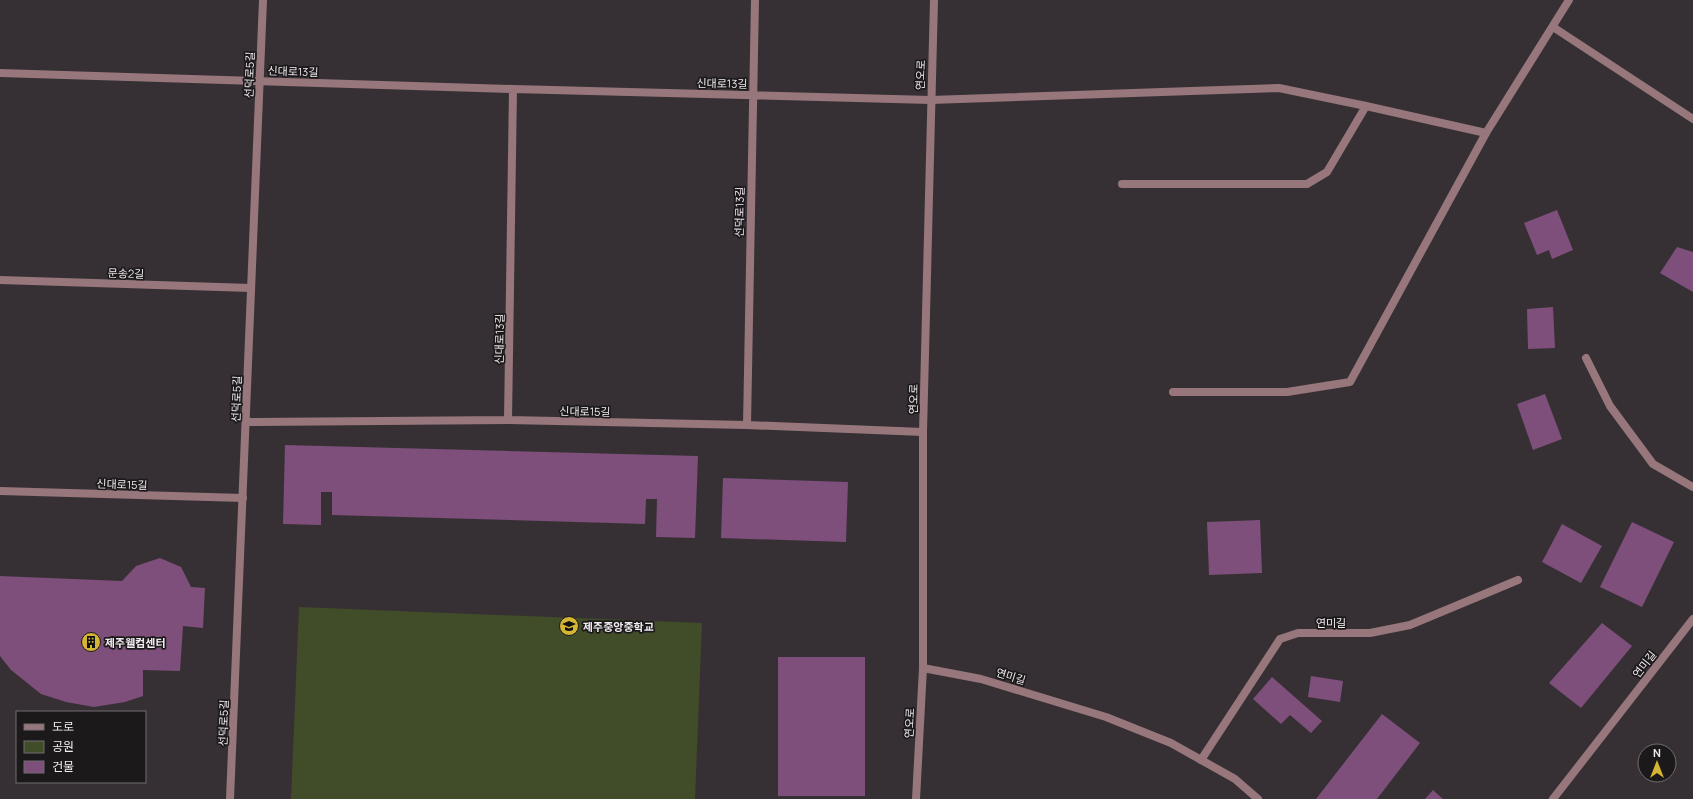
<svg xmlns="http://www.w3.org/2000/svg" width="1693" height="799" viewBox="0 0 1693 799" font-family="Manrope,'Noto Sans KR',sans-serif">
	<style>
		.green { fill: #414c28 }
		.building { fill: #7d4f7a }
		.lines { fill: none; stroke-linecap: round; stroke-linejoin: round }
		.minor { stroke: #97777b; stroke-width: 8 }
		.tertiary { stroke: #97777b; stroke-width: 8 }
		.labels { text-anchor: middle; dominant-baseline: central; stroke-width: 3.5; stroke-linejoin: round; paint-order: stroke }
		.street-label { font-size: 11px; fill: #f1ecf0; stroke: #1c191b }
		.poi-label { font-size: 11px; font-weight: bold; fill: #f1ecf0; stroke: #1c191b; text-anchor: start }
	</style>
	<rect width="100%" height="100%" fill="#363035"/>
	<path class="green" d="M299,607L702,623L695,799H291Z"/>
	<path class="building" d="M1557,210L1573,250L1552,259L1549,250L1537,255L1524,223Z
		M1677,247L1693,252V292L1660,273Z
		M1553,307L1555,348L1528,349L1527,309Z
		M1545,394L1562,439L1533,450L1517,404Z
		M285,445L698,456L695,538L656,537L657,499H646L645,524L332,515V492H321V525L283,524Z
		M723,478L848,482L846,542L721,538Z
		M1260,520L1262,573L1209,575L1207,522Z
		M1632,522L1674,542L1642,607L1600,587Z
		M1562,524L1602,546L1581,583L1542,562Z
		M160,558L181,567L191,587L205,588L203,628L183,626L180,671L143,670V696L125,702L94,707L66,702L41,694L11,670L0,656V576L122,581L136,566Z
		M1602,623L1632,646L1581,708L1549,683Z
		M778,657H865V796H778Z
		M1311,676L1343,681L1340,702L1308,697Z
		M1272,677L1322,721L1311,733L1290,715L1281,724L1253,699Z
		M1382,714L1420,743L1377,799H1316Z
		M1433,790L1443,799H1425Z"/>
	<g class="lines">
		<path class="minor" d="M1553,27L1693,119
			M0,73L513,89L931,100L1279,88L1366,106L1486,133
			M1122,184H1307L1327,172L1366,106
			M0,280L251,288
			M1586,358L1610,406L1653,464L1693,487
			M1173,392H1287L1350,382L1486,133L1569,0
			M508,420L513,89
			M246,422L508,420L747,425L923,432
			M747,425L755,0
			M0,491L243,498
			M1201,760L1280,639L1298,633H1370L1410,625L1518,580"/>
		<path class="tertiary" d="M923,668L981,679L1106,717L1171,743L1235,779L1258,799
			M230,799L263,0
			M916,799L923,668V432L934,0
			M1553,799L1693,619"/>
	</g>
	<defs>
		<g id="school-disc" transform="scale(1)"><circle r="9.5" fill="#d5b534" stroke="#1c191b"/><path d="M0-5L7-2L0 1L-7-2ZM-4 1L0 2.5L4 1V4Q0 6-4 4Z" fill="#111"/></g>
		<g id="building-disc" transform="scale(1)"><circle r="9.5" fill="#d5b534" stroke="#1c191b"/><path d="M-4-6H4V6H1V3H-1V6H-4ZM-2.5-4.3h1.7v1.8h-1.7ZM.8-4.3h1.7v1.8H.8ZM-2.5-1h1.7V.8h-1.7ZM.8-1h1.7V.8H.8Z" fill="#111"/></g>
	</defs>
	<g fill-rule="evenodd">
		<use href="#school-disc" x="569" y="626"/>
		<use href="#building-disc" x="91" y="642"/>
	</g>
	<g class="labels">
		<g class="street-label">
			<text transform="translate(293 71) rotate(2)">신대로13길</text>
			<text transform="translate(249 75) rotate(-88)">선덕로5길</text>
			<text transform="translate(920 75) rotate(-88)">연오로</text>
			<text transform="translate(722 83) rotate(1)">신대로13길</text>
			<text transform="translate(739 212) rotate(-89)">선덕로13길</text>
			<text transform="translate(126 273) rotate(2)">문송2길</text>
			<text transform="translate(499 339) rotate(-89)">신대로13길</text>
			<text transform="translate(236 399) rotate(-88)">선덕로5길</text>
			<text transform="translate(913 399) rotate(-89)">연오로</text>
			<text transform="translate(585 411) rotate(1)">신대로15길</text>
			<text transform="translate(122 484) rotate(2)">신대로15길</text>
			<text x="1331" y="622">연미길</text>
			<text transform="translate(1644 664) rotate(-52)">연미길</text>
			<text transform="translate(1011 676) rotate(17)">연미길</text>
			<text transform="translate(223 723) rotate(-88)">선덕로5길</text>
			<text transform="translate(909 723) rotate(-87)">연오로</text>
		</g>
		<g class="poi-label">
			<text x="583" y="626">제주중앙중학교</text>
			<text x="105" y="642">제주웰컴센터</text>
		</g>
	</g>
	<rect x="16" y="711" width="130" height="72" fill="#1c191b" stroke="#716d70"/>
	<rect x="24" y="724" width="20" height="6" fill="#97777b" stroke="#716d70"/>
	<text x="52" y="731" font-size="12" fill="#f1ecf0">도로</text>
	<rect x="24" y="741" width="20" height="12" fill="#414c28" stroke="#716d70"/>
	<text x="52" y="751" font-size="12" fill="#f1ecf0">공원</text>
	<rect x="24" y="761" width="20" height="12" fill="#7d4f7a" stroke="#716d70"/>
	<text x="52" y="771" font-size="12" fill="#f1ecf0">건물</text>
	<g transform="translate(1657 763)"><circle r="19" fill="#1c191b" stroke="#716d70"/>
	<path d="M0-3L7 15L0 10L-7 15Z" fill="#d5b534"/>
	<text y="-6" font-size="11" font-weight="bold" text-anchor="middle" fill="#f1ecf0">N</text>
	</g>
</svg>
